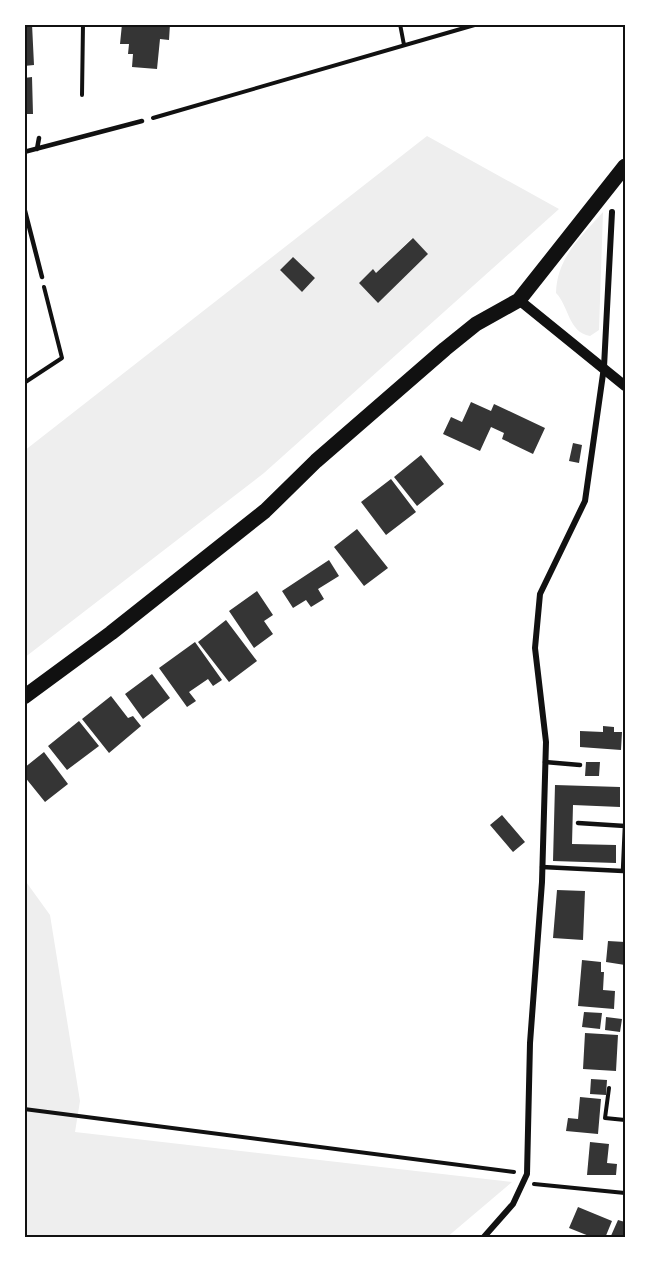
<svg xmlns="http://www.w3.org/2000/svg" width="649" height="1262" viewBox="0 0 649 1262" font-family="Commissioner,sans-serif">
	<style>
		.green { fill: #eee; fill-rule: evenodd }
		.building { fill: #353535 }
		.lines { fill: none; stroke-linecap: round; stroke-linejoin: round }
		.path { stroke: #111; stroke-width: 4 }
		.service { stroke: #111; stroke-width: 4.5 }
		.minor { stroke: #111; stroke-width: 6 }
		.tertiary { stroke: #111; stroke-width: 10 }
		.primary { stroke: #111; stroke-width: 15 }
		.neatline { fill: none; stroke: #111; stroke-width: 2 }
	</style>
	<rect width="100%" height="100%" fill="#fff"/>
	<path class="green" d="M427,136L559,209L264,473L24,658V451ZM412,238L428,254L378,303L359,283L373,270L376,273ZM292,257L315,278L302,292L280,271Z
		M603,212L599,330L590,336C568,332 569,306 556,293C557,257 581,237 603,212Z
		M24,879L50,915L80,1101L75,1132L512,1182L446,1238H24Z"/>
	<path class="building" d="M24,24H32L34,65L24,66Z
		M122,24H170L169,40L160,39L157,69L132,67L133,54H128L129,44H120Z
		M32,77L33,114H24V78Z
		M413,238L428,254L378,303L359,283L373,269L376,273Z
		M293,257L315,278L302,292L280,270Z
		M471,402L491,411L494,404L545,428L533,454L502,439L504,433L491,427L480,451L443,434L451,417L462,422Z
		M573,443L582,445L579,463L569,461Z
		M421,455L444,484L417,506L394,477Z
		M391,479L416,512L386,535L361,502Z
		M357,529L388,568L364,586L334,547Z
		M329,560L339,576L318,589L324,599L311,607L306,600L293,608L282,591Z
		M257,591L273,615L264,621L273,634L254,648L229,611Z
		M226,620L257,661L229,682L198,642Z
		M195,642L222,680L213,686L208,679L189,692L196,701L187,707L159,668Z
		M152,674L170,698L143,719L125,694Z
		M111,696L128,718L133,716L141,726L109,753L82,719Z
		M79,721L99,746L67,770L48,746Z
		M603,726L614,727V732H622L621,750L580,747V731L603,732Z
		M44,752L68,784L45,802L24,776V768Z
		M586,762H600L599,776H585Z
		M555,785L620,787V807L573,805L572,844L616,845V863L553,861Z
		M502,815L525,842L513,852L490,825Z
		M557,890L585,891L583,940L553,938Z
		M608,941L625,942V965L606,962Z
		M582,960L601,962V972H604L603,990L615,991L614,1009L578,1006Z
		M584,1012L602,1013L600,1029L582,1027Z
		M606,1017L622,1019L620,1032L605,1030Z
		M585,1033L618,1035L616,1071L583,1069Z
		M591,1079L607,1080L606,1095L590,1094Z
		M580,1097L601,1099L598,1134L566,1131L568,1118L578,1119Z
		M590,1142L609,1144L607,1163L617,1164L616,1175H587Z
		M578,1207L612,1221L605,1238H594L569,1228Z
		M618,1220L625,1222V1238H610Z"/>
	<g class="lines">
		<path class="path" d="M400,24L404,45
			M82,95L83,24
			M153,118L478,24
			M24,383L62,358L44,287
			M609,1088L605,1118L625,1120
			M24,1109L514,1172
			M534,1184L625,1193"/>
		<path class="service" d="M37,149L39,138
			M24,152L142,121
			M24,207L42,277
			M545,762L580,765
			M542,867L623,871L625,826L578,823"/>
		<path class="minor" d="M483,1238L513,1204L527,1174L530,1043L542,882L546,742L535,648L540,594L585,501L604,367L612,212"/>
		<path class="tertiary" d="M519,300L625,386"/>
		<path class="primary" d="M24,697L111,633L265,511L316,461L445,349L476,324L519,300L625,166"/>
	</g>
	<rect width="649" height="1262" fill="none" stroke="#ffffff" stroke-width="51"/>
	<rect x="26" y="26" width="598" height="1210" class="neatline"/>
</svg>
